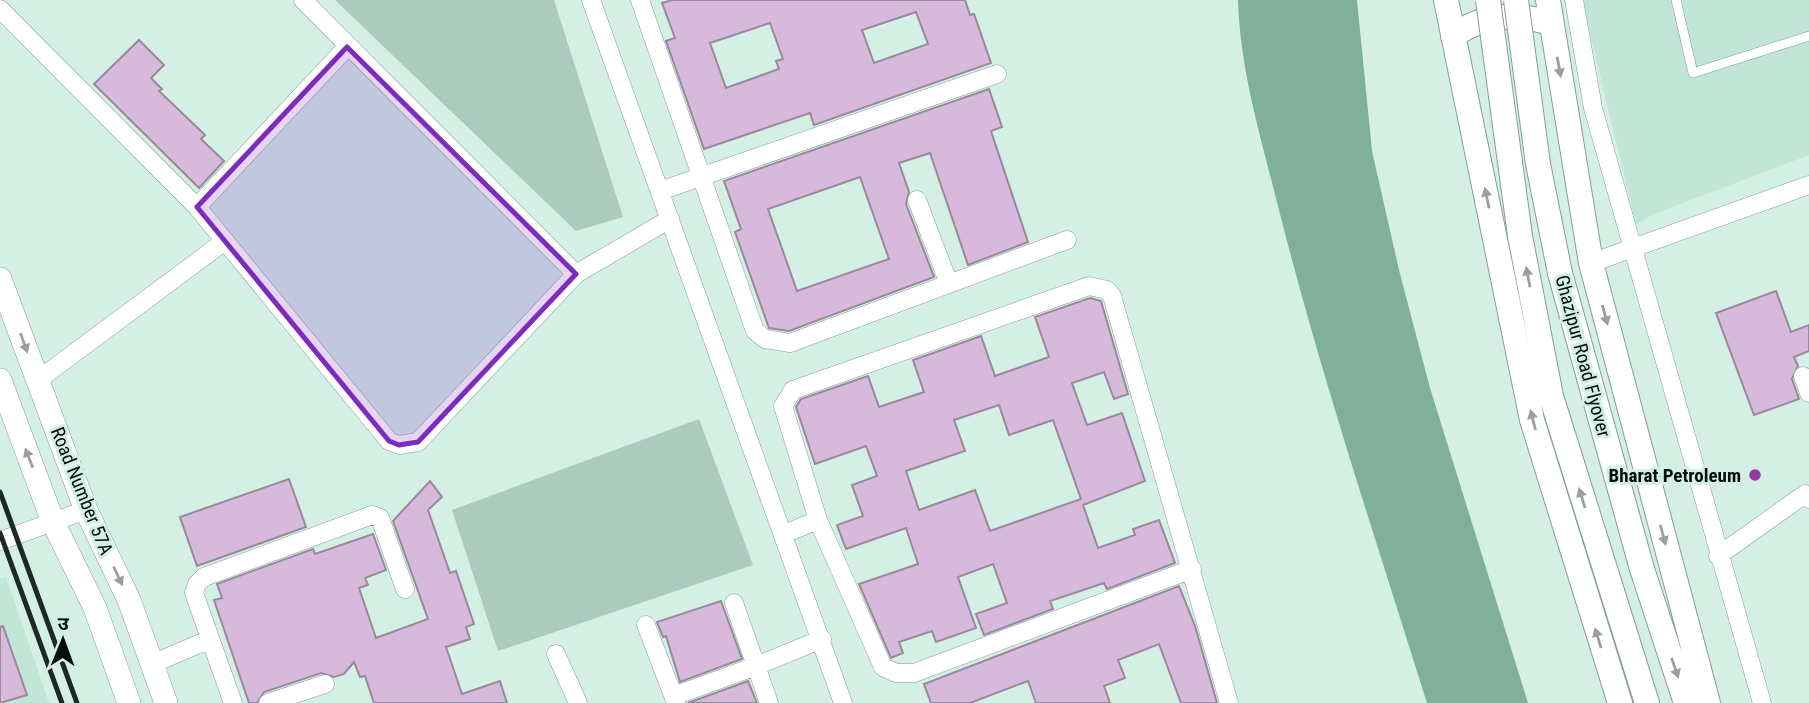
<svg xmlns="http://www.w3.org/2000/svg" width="1809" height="703" viewBox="0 0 1809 703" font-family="'Roboto Condensed','Noto Sans Devanagari',sans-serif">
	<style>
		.built { fill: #c1e5d6 }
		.green { fill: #abcbbe }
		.water { fill: #80b09d }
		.building { fill: #d7b9db; stroke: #98899b; stroke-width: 2; fill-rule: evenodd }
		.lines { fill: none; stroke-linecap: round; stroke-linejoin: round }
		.service-casing { stroke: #859e94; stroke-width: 10 }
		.minor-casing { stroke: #859e94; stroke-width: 19 }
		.tertiary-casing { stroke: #859e94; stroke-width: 24 }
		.secondary-casing { stroke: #859e94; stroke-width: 26 }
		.service { stroke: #fff; stroke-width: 9 }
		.minor { stroke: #fff; stroke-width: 18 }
		.tertiary { stroke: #fff; stroke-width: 23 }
		.secondary { stroke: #fff; stroke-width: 24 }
		.rail { stroke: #1e2924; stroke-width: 5 }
		.secondary-bridge-casing { stroke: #859e94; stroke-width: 26; stroke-linecap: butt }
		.secondary-bridge { stroke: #fff; stroke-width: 24 }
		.oneway { fill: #9b9f9d }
		.marked { fill: #7b2cbf; fill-opacity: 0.2; stroke: #7b2cbf; stroke-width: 5; stroke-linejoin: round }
		.poi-dot { fill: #9438a3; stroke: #d4efe4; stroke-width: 2.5 }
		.labels { text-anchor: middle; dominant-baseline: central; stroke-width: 6; stroke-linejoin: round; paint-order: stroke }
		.street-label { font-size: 19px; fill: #050e0a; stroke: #d4efe4 }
		.poi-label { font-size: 19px; font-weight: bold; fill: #050e0a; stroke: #d4efe4; text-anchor: end }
	</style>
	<rect width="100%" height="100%" fill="#d4efe4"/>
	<path class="built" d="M1582,0H1809V155L1654,214L1636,224Z
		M6,577L49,703H0V579Z"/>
	<path class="green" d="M335,0H554L623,217L576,231Z
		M699,419L753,565L498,651L452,510Z"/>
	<path class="water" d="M1238,0H1357L1372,151L1399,270L1430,388L1528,703H1427C1376,540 1322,379 1280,214C1263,145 1240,72 1238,0Z"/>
	<path class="building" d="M672,0H965L970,15L974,14L991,63L814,125L810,113L704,149L666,41L675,38L662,3ZM916,12L928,44L874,63L862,30ZM770,23L783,59L776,61L779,69L726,88L710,43Z
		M139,40L164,65L151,78L162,89L159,91L205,135L201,139L224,161L199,188L94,84Z
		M989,89L1002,127L991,131L1028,242L968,265L930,153L899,163L909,192L906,204L934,277L789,331L769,328L735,232L741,229L724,181ZM860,177L889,259L797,291L768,209Z
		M1776,291L1791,332L1809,325V351L1794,357L1798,366L1792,379L1799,399L1754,415L1716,313Z
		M1090,298L1101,301L1128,394L1114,399L1104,372L1072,383L1087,425L1122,413L1145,481L1083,505L1098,548L1135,535L1133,529L1159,520L1175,563L1107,589L1104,583L1050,601L1053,609L984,635L976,614L1007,603L993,564L958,577L976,628L936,642L932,631L899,642L903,653L891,658L859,584L918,564L906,528L846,549L837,525L863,516L852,485L877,476L866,446L815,464L796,407L801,399L868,376L879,407L924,392L913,360L981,336L995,376L1049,357L1035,317ZM999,405L1009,435L1053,420L1081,499L990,531L975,490L919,510L906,471L965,451L954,420Z
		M289,479L306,527L197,566L180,517Z
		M430,481L442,497L428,510L450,573L456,571L474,624L466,627L470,639L446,647L462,694L500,681L507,703H374L365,676L360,677L354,662L344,674L334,677L321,673L264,692L257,703H249L214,600L222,598L217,584L313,549L315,554L373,534L386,570L365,578L368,585L359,588L376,638L428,619L393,521Z
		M1179,586L1195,626L1217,703H1181L1159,644L1118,660L1125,678L1104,686L1110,703H1036L1028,681L970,703H931L924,684Z
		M721,601L742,659L680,682L666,636L663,637L657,622Z
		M3,626L27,695L0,703V627Z
		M748,681L757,703H688Z"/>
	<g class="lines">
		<g class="service-casing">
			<path id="service" d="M1676,0L1693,73L1809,36"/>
		</g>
		<g class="minor-casing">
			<path id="minor" d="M591,0L843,703
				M640,0L755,331L765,339L790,343L1067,240
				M1574,0L1593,108L1762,703
				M0,9L197,207L389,441L399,445L418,442L576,274L303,0
				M660,191L997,74
				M917,200L949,284
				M197,207L347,47
				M1591,263L1809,185
				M576,274L670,219
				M1803,376L1809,393
				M38,380L225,241
				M784,534L818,520
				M0,541L86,510
				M1718,556L1805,494L1809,499
				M1192,569L914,673H896L883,667L818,520L783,406L793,390L1089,286L1107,290L1112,296L1229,703
				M646,625L676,703
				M556,654L578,703
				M152,664L208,640
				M674,696L756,666L734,603
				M233,703L194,593L197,584L204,577L372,515L380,518L405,589
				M268,703L325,684
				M769,703L756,666L822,639"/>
		</g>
		<g class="tertiary-casing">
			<path id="tertiary" d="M0,279L86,510L129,600L166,703
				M0,380L53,522L95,608L129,703"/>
		</g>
		<g class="secondary-casing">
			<path id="secondary" d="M1446,0L1532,420L1620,703
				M1548,0L1591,263L1708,703
				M1453,36C1485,13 1515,13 1551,23
				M1520,236L1551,396L1647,703
				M1560,273L1642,569L1686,703"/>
		</g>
		<use href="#service" class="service"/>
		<use href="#minor" class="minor"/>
		<use href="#tertiary" class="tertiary"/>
		<use href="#secondary" class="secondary"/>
		<path class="rail" d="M0,492L77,703
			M0,533L62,703"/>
		<g class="secondary-bridge-casing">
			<path id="secondary-bridge" d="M1488,0L1520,236
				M1516,0L1538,164L1560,273"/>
		</g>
		<use href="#secondary-bridge" class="secondary-bridge"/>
	</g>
	<defs><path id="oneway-solid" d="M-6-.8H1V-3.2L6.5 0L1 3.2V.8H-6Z" transform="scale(1.75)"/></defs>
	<g class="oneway">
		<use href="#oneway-solid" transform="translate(1559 67) rotate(80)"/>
		<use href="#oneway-solid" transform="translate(1487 198) rotate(-102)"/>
		<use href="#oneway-solid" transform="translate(1528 277) rotate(-101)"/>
		<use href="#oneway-solid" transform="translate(1605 315) rotate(75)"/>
		<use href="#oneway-solid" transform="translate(24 343) rotate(70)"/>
		<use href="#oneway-solid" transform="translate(1533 420) rotate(-104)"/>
		<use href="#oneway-solid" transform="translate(29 458) rotate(-111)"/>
		<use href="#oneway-solid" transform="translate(1582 498) rotate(-107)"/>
		<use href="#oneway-solid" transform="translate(1663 535) rotate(75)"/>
		<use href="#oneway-solid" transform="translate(118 576) rotate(65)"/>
		<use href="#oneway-solid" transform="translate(1598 638) rotate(-107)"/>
		<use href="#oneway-solid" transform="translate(1675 668) rotate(71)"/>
	</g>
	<path class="marked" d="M347,47L576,274L418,442L399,445L389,441L197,207Z"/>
	<circle class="poi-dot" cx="1755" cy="475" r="7"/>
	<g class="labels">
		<g class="street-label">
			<text transform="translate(1583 356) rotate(75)">Ghazipur Road Flyover</text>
			<text transform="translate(82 491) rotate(68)">Road Number 57A</text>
		</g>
		<g class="poi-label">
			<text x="1741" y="475">Bharat Petroleum</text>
		</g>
	</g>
	<g transform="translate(63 640) rotate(1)" stroke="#d4efe4" stroke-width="5" paint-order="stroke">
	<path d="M0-5L12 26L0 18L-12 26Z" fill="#050e0a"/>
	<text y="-10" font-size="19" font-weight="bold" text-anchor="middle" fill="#050e0a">उ</text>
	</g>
</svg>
